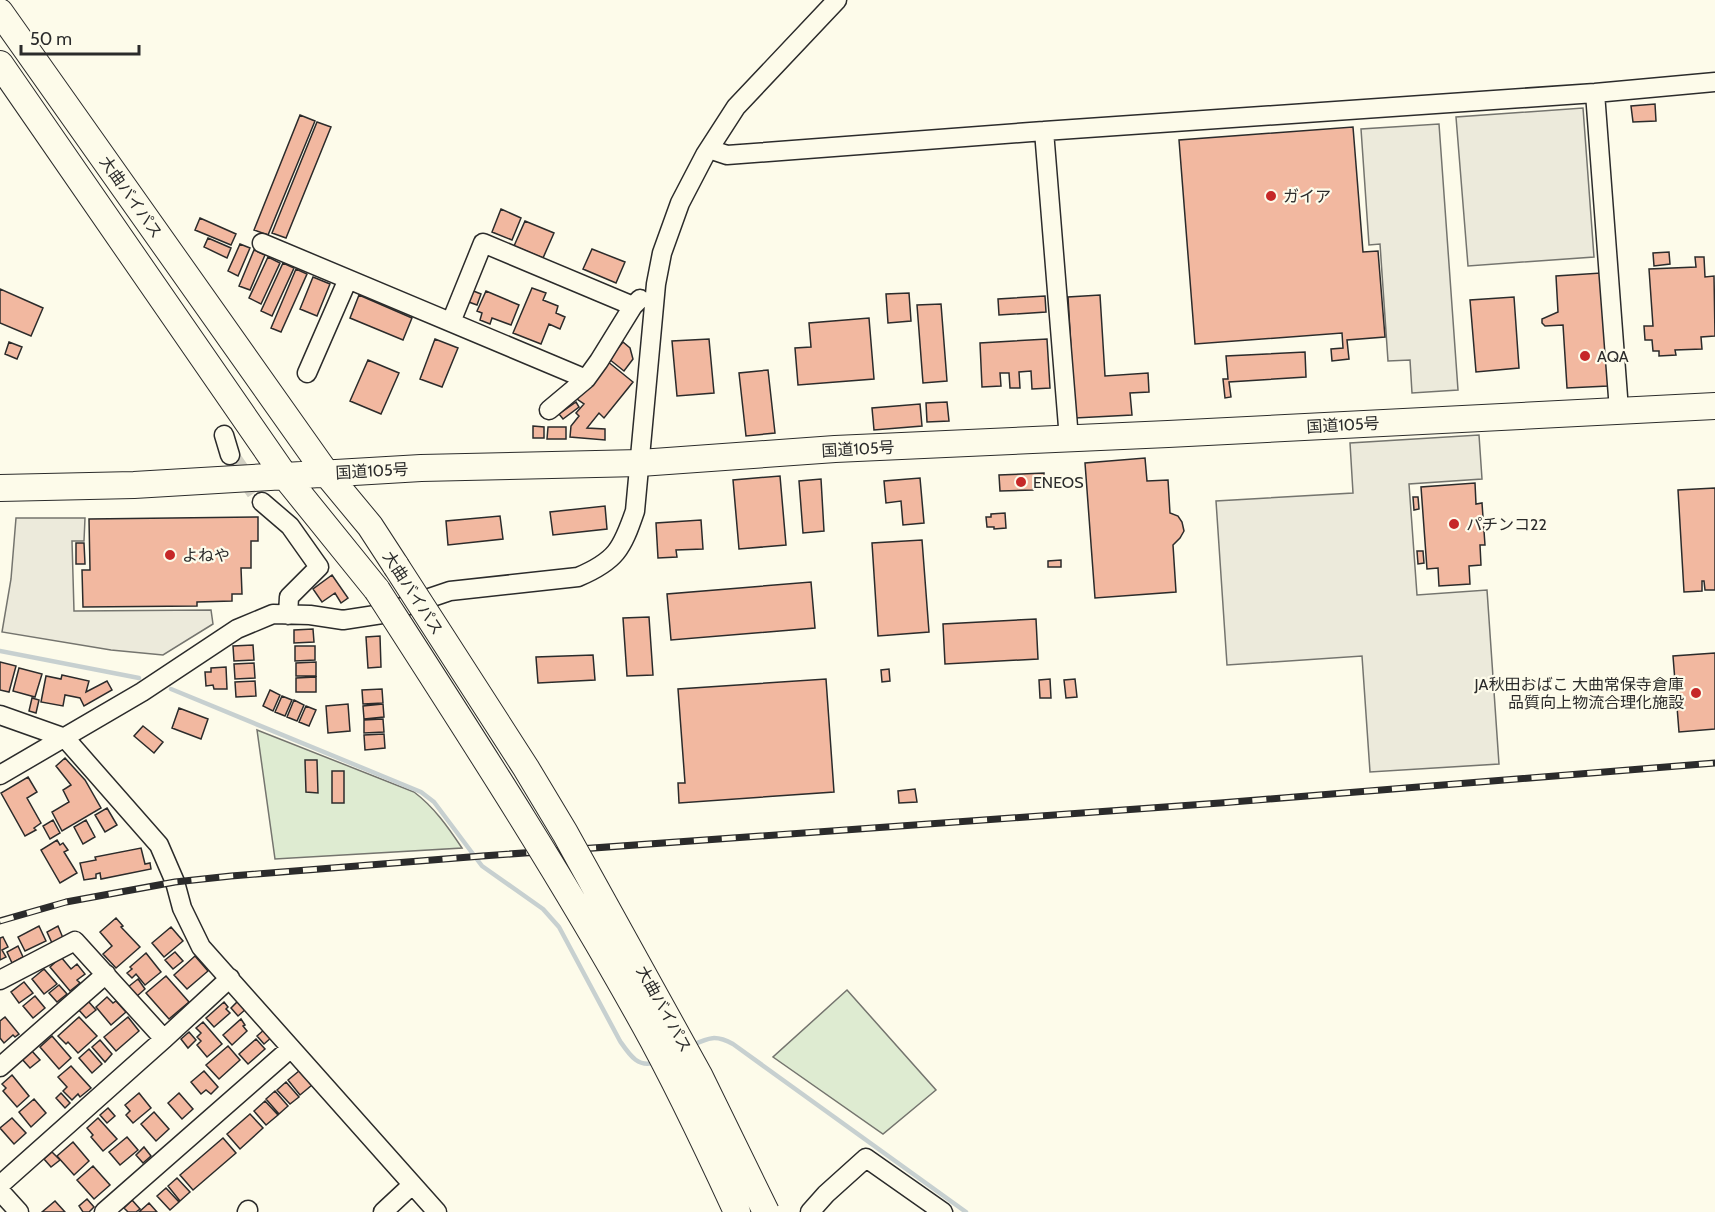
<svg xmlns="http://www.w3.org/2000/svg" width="1715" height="1212" viewBox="0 0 1715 1212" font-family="Cabin,'Noto Sans JP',sans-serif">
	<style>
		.green { fill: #deebd1; stroke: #74746e; stroke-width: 1.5 }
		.parking { fill: #eceadb; stroke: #74746e; stroke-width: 1.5 }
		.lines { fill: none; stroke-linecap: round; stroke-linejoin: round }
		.stream { stroke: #c7d0d0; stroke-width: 4.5 }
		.building { fill: #f2b8a0; stroke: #2b2b2b; stroke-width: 1.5 }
		.minor-tunnel { stroke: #d3d1c4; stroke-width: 18; stroke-dasharray: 18 9; stroke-linecap: butt }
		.minor-casing { stroke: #2b2b2b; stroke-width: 21 }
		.highway-casing { stroke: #2b2b2b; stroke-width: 28 }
		.minor { stroke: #fdfbea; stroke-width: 18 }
		.highway { stroke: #fdfbea; stroke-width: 26 }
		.rail-casing { stroke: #2b2b2b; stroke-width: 7 }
		.rail { stroke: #fdfbea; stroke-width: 4.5; stroke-dasharray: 14; stroke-linecap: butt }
		.highway-bridge-casing { stroke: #2b2b2b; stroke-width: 28; stroke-linecap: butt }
		.highway-bridge { stroke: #fdfbea; stroke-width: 26 }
		.poi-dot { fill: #c62828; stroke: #fdfbea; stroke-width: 2 }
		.labels { text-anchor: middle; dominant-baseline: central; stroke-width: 4.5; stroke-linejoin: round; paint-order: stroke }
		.poi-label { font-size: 16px; fill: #2b2b2b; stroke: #fdfbea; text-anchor: start }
		.street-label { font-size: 16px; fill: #2b2b2b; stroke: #fdfbea }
	</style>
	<rect width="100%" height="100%" fill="#fdfbea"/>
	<path class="green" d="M257,730L414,792C434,807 448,827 462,848L275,859Z
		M847,990L936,1090L883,1134L773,1057Z"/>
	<path class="parking" d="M1583,108L1594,257L1468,266L1456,117Z
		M1439,124L1458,390L1412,393L1410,360L1388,361L1380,244L1369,245L1361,129Z
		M1479,435L1482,479L1409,484L1417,595L1487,590L1499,764L1370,772L1362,656L1227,665L1216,501L1353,493L1350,443Z
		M16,518H85L84,541H72L74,611L211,610L213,624L163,655L111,650L2,632L11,579Z"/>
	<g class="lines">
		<path class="stream" d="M0,651L139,678
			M171,689L421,792L434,802L482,866L543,909L559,927L620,1041C629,1054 638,1069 656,1062
			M690,1046C708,1038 715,1034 733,1044L966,1212"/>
	</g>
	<path class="building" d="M1655,104L1656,121L1633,122L1631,106Z
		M300,115L315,121L268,235L254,230Z
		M317,122L331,127L286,238L272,233Z
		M1353,127L1363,252L1378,251L1385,337L1347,340L1349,359L1332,361L1331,349L1343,348L1342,333L1195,344L1179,140Z
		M501,209L521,218L512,240L492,232Z
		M200,218L236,234L231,245L195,230Z
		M525,221L554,233L543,258L514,246Z
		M208,238L231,248L227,258L204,247Z
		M240,244L250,248L238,276L228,271Z
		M592,249L625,262L616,283L583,269Z
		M254,250L265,255L250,290L239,286Z
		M1669,252L1670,264L1654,266L1653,253Z
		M268,257L280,263L261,304L249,298Z
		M1695,257H1704L1705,277L1714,276L1715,336L1701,337L1702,349L1675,350L1676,355L1659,356V351H1653L1652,340H1645L1644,326H1653L1649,269L1696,267Z
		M283,263L294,268L272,316L261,311Z
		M296,269L307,274L281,332L271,328Z
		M1601,273L1608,386L1567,388L1563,325L1545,326L1542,323V319L1558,312L1556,276Z
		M313,277L330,284L317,316L300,309Z
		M532,288L546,293L543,300L558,306L556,313L565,317L560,329L549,324L541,344L513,333Z
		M0,289L43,308L31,336L0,323Z
		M471,290L481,294L477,305L466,301Z
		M486,291L519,305L511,325L492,318L490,324L480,320L482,313L477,311Z
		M909,293L911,321L888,323L886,294Z
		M359,295L412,318L403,340L350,318Z
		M1100,295L1105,376L1148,373L1149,392L1130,393L1132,415L1075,418L1068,297Z
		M1045,296L1046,312L999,315L998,299Z
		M1514,297L1519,368L1476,372L1470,300Z
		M941,304L947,381L923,383L917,305Z
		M869,318L874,379L798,385L795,348L811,347L809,323Z
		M435,339L458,348L442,387L420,379Z
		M709,339L714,393L677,396L672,341Z
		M1047,339L1050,388L1032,389L1031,371L1019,372L1020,388H1010L1009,373H1000L1001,386L982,387L980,343Z
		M9,342L22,347L17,359L5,354Z
		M623,342L630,348L633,359L624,371L609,359Z
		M1305,352L1306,377L1229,382L1231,397L1225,398L1223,379H1228L1226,356Z
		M368,360L399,373L381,414L350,401Z
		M607,361L633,382L604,418L599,413L587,428L605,429V440L570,437L571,426L579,416L576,413L584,404L577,399Z
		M768,370L775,433L746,436L739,373Z
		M576,402L579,407L563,419L559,414Z
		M947,402L949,421L927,422L926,403Z
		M920,404L922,426L874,430L872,408Z
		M533,426L544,427V438H533Z
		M548,427H566V439H547Z
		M1145,458L1147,481L1168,480L1170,513L1178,516L1182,522L1184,531L1180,538L1173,545L1176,592L1095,598L1085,463Z
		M1044,473V482L1033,483V490L1000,491L999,475Z
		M780,476L786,545L739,549L733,480Z
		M920,478L924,523L903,525L901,501L886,503L884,481Z
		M821,479L824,531L803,533L799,481Z
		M1475,483L1476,504L1482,503L1485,545H1480L1481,565L1469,566L1470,584L1439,586L1438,568L1427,569L1421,487Z
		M1715,488V590H1705L1704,581H1702V591L1684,592L1678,490Z
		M1413,497H1418L1419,509L1414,510Z
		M605,506L607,529L553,535L550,512Z
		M1005,513L1006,528L994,529V527H987L986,517H991V514Z
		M500,516L503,539L448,545L446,521Z
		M258,517V541H251V568H241L242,594H232V601L197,602V606L83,607L82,570H90L89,519Z
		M701,520L703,549L676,550L677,557L658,558L656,523Z
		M922,540L929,632L878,636L872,543Z
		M76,543H84L85,564H76Z
		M1417,551H1423L1424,563L1418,564Z
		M1061,560V567H1048V561Z
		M332,575L348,598L341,603L335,593L322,602L313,589Z
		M811,582L815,628L671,640L667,594Z
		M649,617L653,675L627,676L623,618Z
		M1036,619L1038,659L945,664L943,624Z
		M313,629L314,642L294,643V630Z
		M380,636L381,667L368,668L366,637Z
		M253,645L254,660L234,661L233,646Z
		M295,646H315V660L295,661Z
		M1715,653V729L1679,732L1673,656Z
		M593,655L595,680L538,683L536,657Z
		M0,662L16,666L9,692L0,690Z
		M316,662V676H296V663Z
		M254,663L255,678L235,679L234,664Z
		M226,667L227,689H214L213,685L206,686L205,672H211V668Z
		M19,668L42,674L35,697L13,691Z
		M889,669L890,681L882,682L881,670Z
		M62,675L89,681L86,692L107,681L112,690L84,706L80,698L65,695L63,706L41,702L46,676L61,679Z
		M316,677V692H296V678Z
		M826,679L834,792L679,803L678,783H685L678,689Z
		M1050,679L1051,698H1040L1039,680Z
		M1075,679L1077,697L1066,698L1064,680Z
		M255,681L256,696L236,697L235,682Z
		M382,689L383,703L363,704L362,690Z
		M270,690L280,695L273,711L263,706Z
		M282,696L292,700L285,716L275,712Z
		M32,698L39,700L36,713L29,711Z
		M294,700L304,705L297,721L287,717Z
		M348,704L350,731L328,733L326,706Z
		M383,704L384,717L364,719L363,706Z
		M306,706L316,710L309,726L299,722Z
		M179,708L208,719L201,739L172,728Z
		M383,719L384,732L364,733V720Z
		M143,726L163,742L154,753L134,736Z
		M384,734L385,748L365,750L364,735Z
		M65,758L85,780L101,808L62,831L52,812L69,802L63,790L71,785L56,766Z
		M305,760H317L318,793L306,792Z
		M332,771H344V803H332Z
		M28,777L37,792L27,798L41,823L34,828L36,830L25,836L1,793Z
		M915,789L917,802L899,803L898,791Z
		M107,808L117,825L105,832L95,815Z
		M53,820L60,833L50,839L43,826Z
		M86,820L95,837L83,844L74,827Z
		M57,840L60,845L63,843L68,850L64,852L77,873L60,883L41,850Z
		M141,848L145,864L150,863L151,869L101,879L100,873L96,874V878L84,880L80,863L96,860L95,857Z
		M116,918L123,926L121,927L140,947L116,968L103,954L112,946L100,932Z
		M39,926L46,941L25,951L18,937Z
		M58,926L63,938L52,943L47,932Z
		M171,927L183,941L164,957L152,943Z
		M3,937L8,947L2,950L6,957L0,960V938Z
		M18,946L23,957L12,963L7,952Z
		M175,952L183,961L173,969L165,960Z
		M146,953L161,972L145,985L136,974L132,978L127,973L132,969L130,967Z
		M195,956L208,971L187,989L174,975Z
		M61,957L71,969L77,964L85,974L77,980L80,983L70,991L50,967Z
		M44,969L57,984L44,994L32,979Z
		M166,976L189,1002L169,1019L146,993Z
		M138,979L145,989L136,997L128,987Z
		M24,982L33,993L19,1003L11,992Z
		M59,985L67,994L57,1002L49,993Z
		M35,996L45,1008L33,1018L23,1006Z
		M107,997L113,1003L116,1001L126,1012L111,1025L96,1007Z
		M239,1000L246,1009L238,1016L231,1008Z
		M88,1001L96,1010L86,1018L78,1009Z
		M224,1002L228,1007L226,1009L230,1013L214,1027L206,1018Z
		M5,1017L19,1034L15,1037L13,1035L4,1043L0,1038V1021Z
		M79,1017L97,1036L78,1053L68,1042L66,1044L58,1036Z
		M128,1017L139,1031L116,1051L104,1037Z
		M241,1019L245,1025L243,1026L247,1031L232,1045L223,1035Z
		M203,1022L222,1044L207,1057L197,1045L201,1041L197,1037L201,1033L196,1028Z
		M265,1029L272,1037L264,1044L257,1036Z
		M189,1032L196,1040L188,1048L181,1039Z
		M52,1036L71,1058L59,1069L40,1047Z
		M256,1039L265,1049L248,1064L239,1054Z
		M100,1040L112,1054L105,1062L92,1047Z
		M228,1046L240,1060L219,1079L206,1065Z
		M89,1049L102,1064L92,1073L79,1058Z
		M31,1050L40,1060L30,1068L21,1058Z
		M71,1066L91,1088L80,1097L78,1094L72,1100L63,1091L67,1087L58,1077Z
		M204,1071L218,1087L211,1094L206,1090L201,1094L191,1082Z
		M299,1071L312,1085L300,1095L288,1080Z
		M12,1075L29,1096L17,1107L3,1091L6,1088L2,1084Z
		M286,1082L299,1097L290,1104L277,1090Z
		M275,1091L288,1106L279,1114L266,1099Z
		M61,1093L70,1103L65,1108L56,1098Z
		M139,1093L151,1108L133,1123L126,1115L130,1111L125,1105Z
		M179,1093L193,1109L182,1119L168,1103Z
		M34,1099L46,1113L31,1127L19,1112Z
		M265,1101L278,1115L266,1125L254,1111Z
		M108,1108L115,1116L107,1123L100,1115Z
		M154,1112L169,1129L156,1141L141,1124Z
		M250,1114L263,1128L240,1149L227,1134Z
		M12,1118L26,1133L14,1144L0,1128Z
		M98,1118L117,1139L103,1151L91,1137L93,1135L87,1128Z
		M127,1137L138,1150L120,1165L109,1152Z
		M223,1138L236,1153L193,1190L180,1175Z
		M73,1142L89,1161L74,1175L57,1156Z
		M144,1147L151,1156L143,1163L136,1155Z
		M52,1152L60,1160L51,1167L44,1159Z
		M93,1166L110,1185L94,1199L77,1180Z
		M177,1178L190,1192L180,1201L168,1186Z
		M166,1188L179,1202L170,1210L157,1196Z
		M87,1199L94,1207L89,1212H83L79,1206Z
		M132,1200L140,1209L136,1212H128L124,1208Z
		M55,1201L65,1212H42Z
		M149,1203L157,1212H139Z"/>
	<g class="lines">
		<path class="minor-tunnel" d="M230,455L262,502"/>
		<g class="minor-casing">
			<path id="minor" d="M1595,93L1619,410
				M1044,131L1069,439
				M709,149L727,155L1044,131L1595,93L1715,82
				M262,243L586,379
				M451,322L483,243L633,306
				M307,373L348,279
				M549,410L586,379L599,361L633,306L640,299
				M224,435L230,455
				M262,502L290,526L319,567L289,597L288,615
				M0,715L65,738L159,845L175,882L182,908L201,947L437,1212
				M0,775L142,692L237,629L273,614L310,615L343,620L382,614L450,591L578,577C616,561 622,549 635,511L656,284L662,253L680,203L705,155L736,107L837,0
				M0,980L75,941L164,1039
				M0,1067L106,974
				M0,1185L164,1039L230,978
				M0,1191L19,1212
				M104,1212L291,1048
				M247,1212L248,1210
				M383,1212L412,1185
				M810,1212L826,1194L866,1158L943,1212"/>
		</g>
		<g class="highway-casing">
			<path id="highway" d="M0,12L326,473L370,526L396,566
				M0,64L284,475L377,590
				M0,488L134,485L421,468L640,463L835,449L1168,434L1715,406"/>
		</g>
		<use href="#minor" class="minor"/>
		<use href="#highway" class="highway"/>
		<g class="rail-casing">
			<path id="rail" d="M0,921L66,902L175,882L231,876L482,856L1220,803L1715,763"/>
		</g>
		<use href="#rail" class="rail"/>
		<g class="highway-bridge-casing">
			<path id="highway-bridge" d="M396,566L526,768L565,833L699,1075L766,1212
				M377,590C469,733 562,876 644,1024C678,1085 708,1149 737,1212"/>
		</g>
		<use href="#highway-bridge" class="highway-bridge"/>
	</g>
	<g class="poi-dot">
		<circle cx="1271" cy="196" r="6"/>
		<circle cx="1585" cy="356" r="6"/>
		<circle cx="1021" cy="482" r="6"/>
		<circle cx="1454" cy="524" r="6"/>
		<circle cx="170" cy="555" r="6"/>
		<circle cx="1696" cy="693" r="6"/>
	</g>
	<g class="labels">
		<g class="poi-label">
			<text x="1283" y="196">ガイア</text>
			<text x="1597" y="356">AQA</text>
			<text x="1033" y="482">ENEOS</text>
			<text x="1466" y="524">パチンコ22</text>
			<text x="182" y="555">よねや</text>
			<text x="1684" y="684" text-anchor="end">JA秋田おばこ 大曲常保寺倉庫<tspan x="1684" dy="18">品質向上物流合理化施設</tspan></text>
		</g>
		<g class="street-label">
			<text transform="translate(131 197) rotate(55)">大曲バイパス</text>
			<text transform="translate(1343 425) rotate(-3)">国道105号</text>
			<text transform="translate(858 449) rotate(-3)">国道105号</text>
			<text transform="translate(372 471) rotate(-3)">国道105号</text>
			<text transform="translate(413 593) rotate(57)">大曲バイパス</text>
			<text transform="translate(664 1009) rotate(61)">大曲バイパス</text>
		</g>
	</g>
	<path d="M21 45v9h118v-9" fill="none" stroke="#2b2b2b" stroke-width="3"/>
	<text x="30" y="45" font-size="18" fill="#2b2b2b" stroke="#fdfbea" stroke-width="4.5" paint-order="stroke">50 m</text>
</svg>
